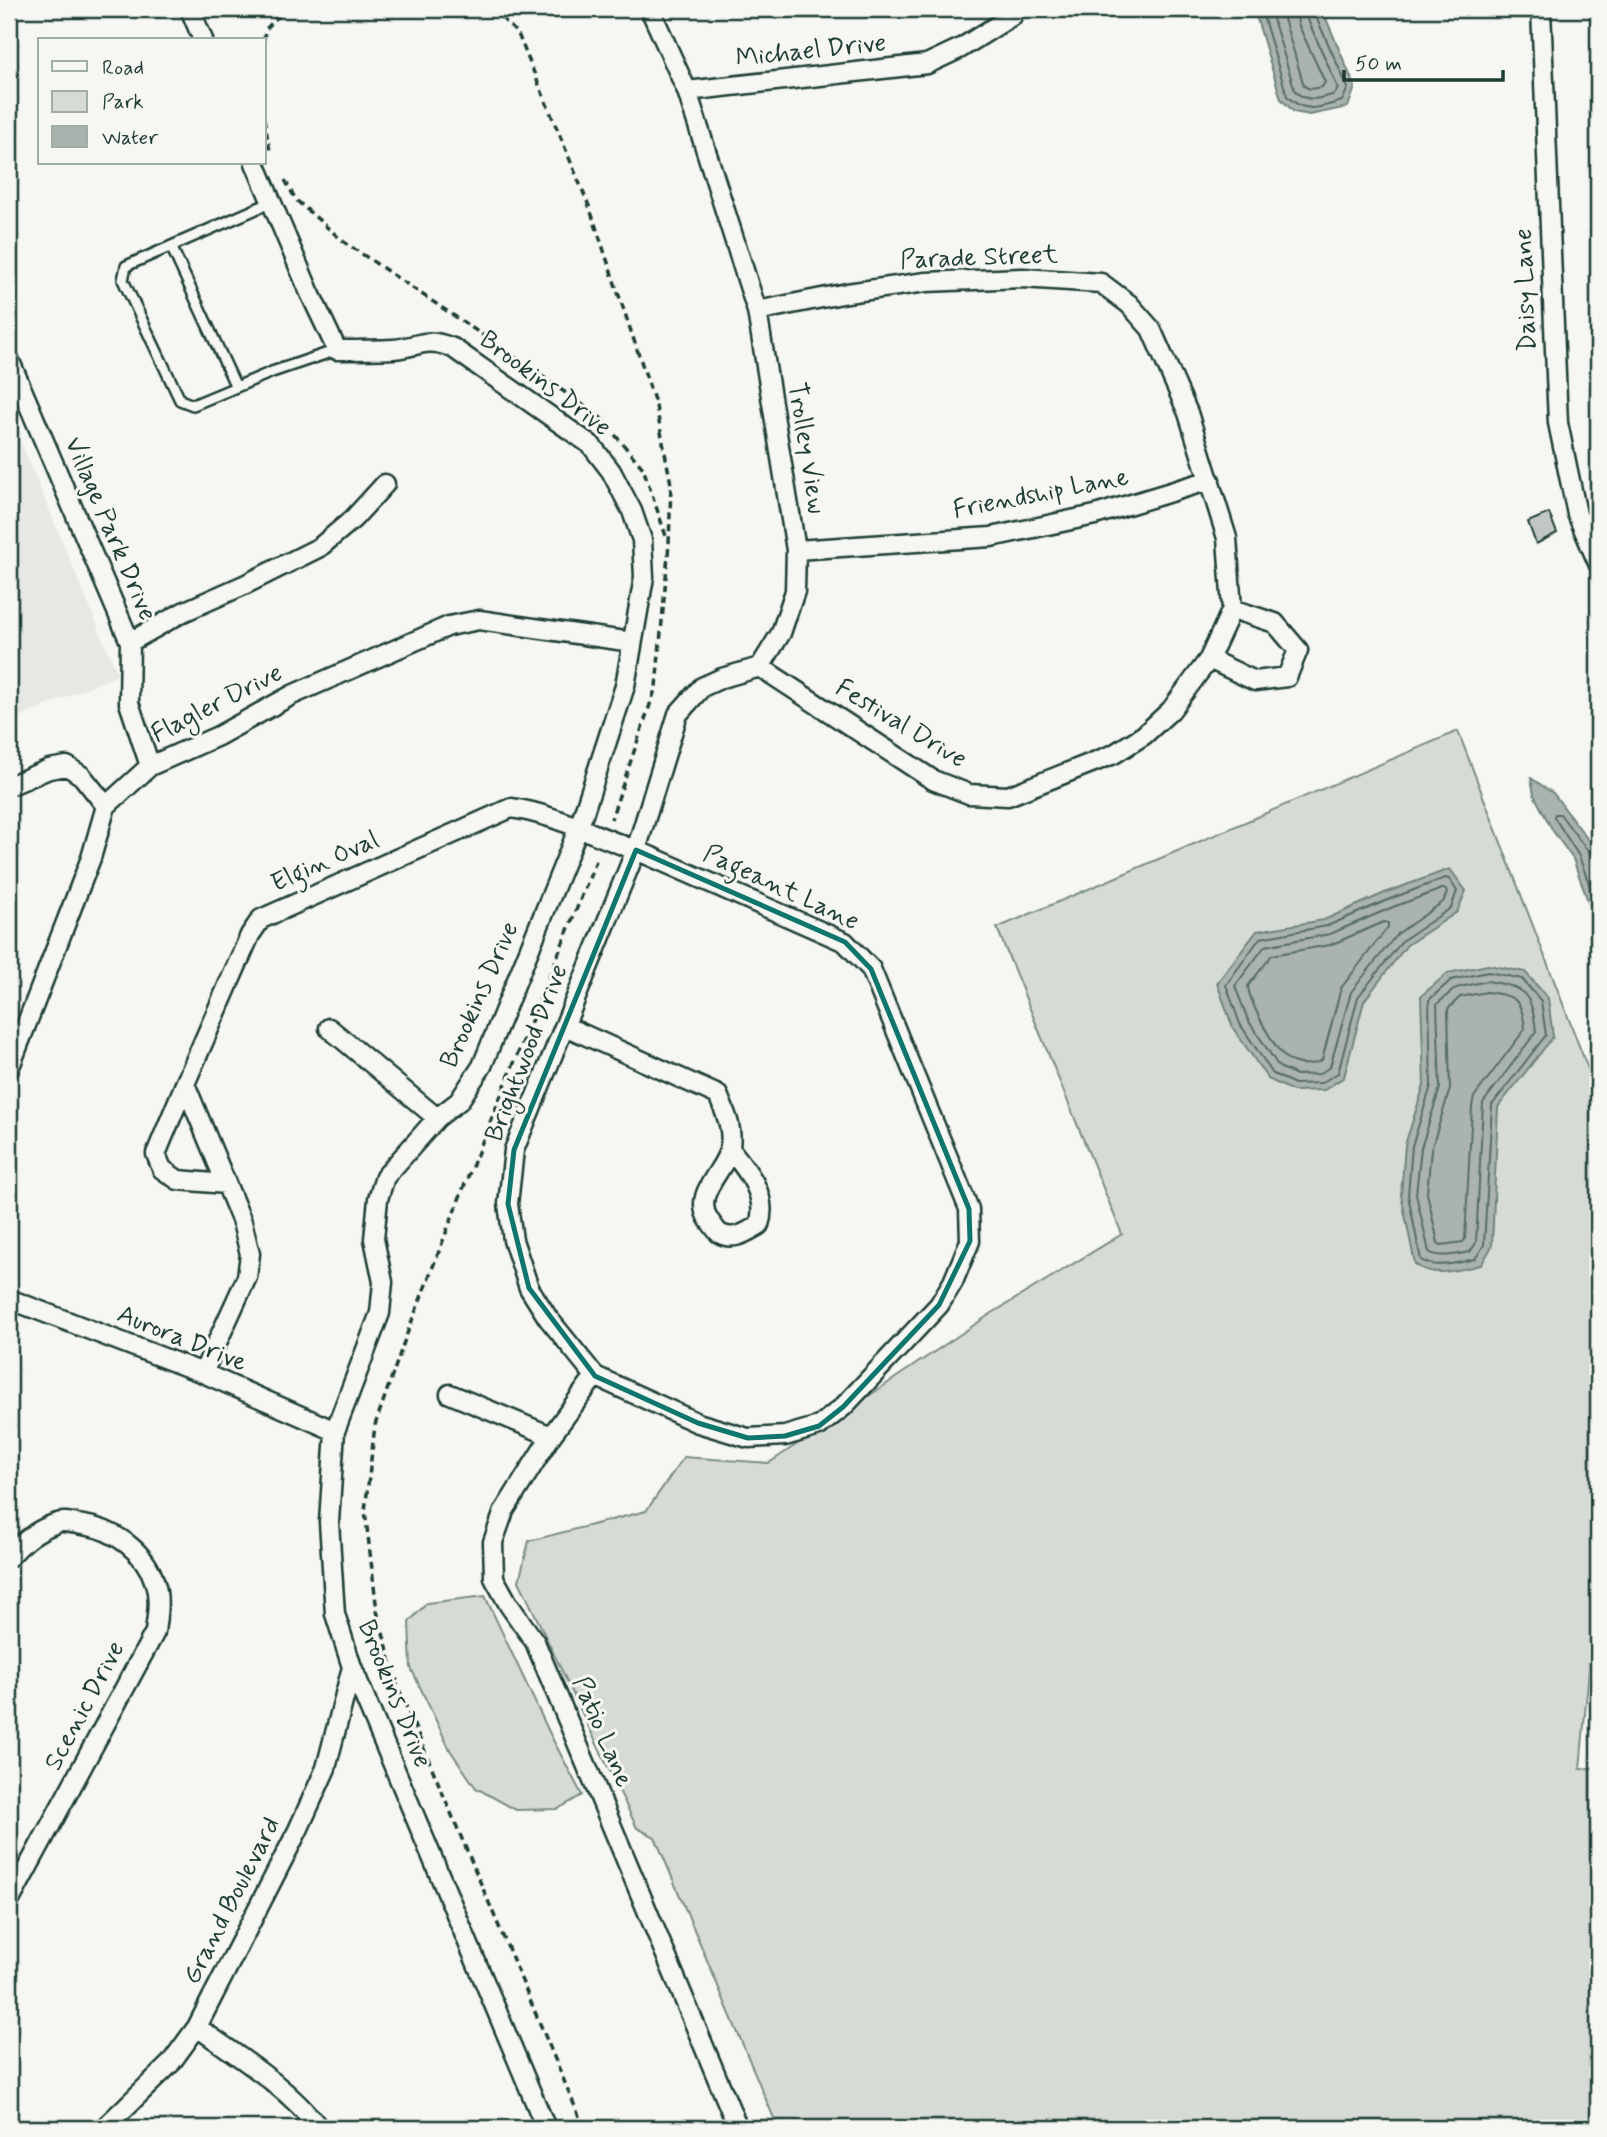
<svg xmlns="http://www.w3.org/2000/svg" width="1607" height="2137" viewBox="0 0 1607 2137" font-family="Mynerve,sans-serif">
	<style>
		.built { fill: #e6e8e4 }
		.green { fill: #d6dbd6; stroke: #7a8c85; stroke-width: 2 }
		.water { fill: #aab3ae; stroke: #72847d; stroke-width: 2 }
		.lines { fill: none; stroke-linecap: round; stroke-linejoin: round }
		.shore { stroke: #576c65; stroke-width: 2 }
		.building { fill: #c1c8c3; stroke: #1f3d34; stroke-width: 2 }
		.service-casing { stroke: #1f3d34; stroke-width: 14 }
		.minor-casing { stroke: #1f3d34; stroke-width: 23 }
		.path { stroke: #1f3d34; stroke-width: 3.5; stroke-dasharray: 7 5; stroke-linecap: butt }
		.service { stroke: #f6f6f2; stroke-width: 9 }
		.minor { stroke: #f6f6f2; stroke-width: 18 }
		.marked { fill: none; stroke: #0f766e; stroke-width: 5; stroke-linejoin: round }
		.labels { text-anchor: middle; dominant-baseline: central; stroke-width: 6; stroke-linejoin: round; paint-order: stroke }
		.street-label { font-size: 26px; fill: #1f3d34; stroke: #f6f6f2 }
	</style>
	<rect width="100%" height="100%" fill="#f6f6f2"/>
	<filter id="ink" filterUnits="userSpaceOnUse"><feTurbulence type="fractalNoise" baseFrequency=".0143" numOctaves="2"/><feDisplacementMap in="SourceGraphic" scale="14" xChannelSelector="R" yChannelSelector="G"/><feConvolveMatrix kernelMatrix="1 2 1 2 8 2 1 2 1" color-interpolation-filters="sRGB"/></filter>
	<g filter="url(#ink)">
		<path class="built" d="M9,414L118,675L9,721Z"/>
		<path class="green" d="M1458,731L1598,1095V1569L1580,1769L1598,1767V2128H778L655,1837L637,1828L519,1581L529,1541L646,1511L684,1457L769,1463L989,1315L1122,1234L997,928Z
			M485,1596L551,1736L582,1795L558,1809L516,1810L476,1788L450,1750L411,1668L409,1622L427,1603Z"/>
		<path class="water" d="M1254,9H1322L1355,87L1348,107L1310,115L1294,112L1281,99Z
			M1531,778L1553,793L1598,853V930L1573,859L1553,831L1534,795Z
			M1450,869L1466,891L1457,912L1407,945L1364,1001L1344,1077L1324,1090L1293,1091L1268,1079L1233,1028L1217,983L1257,931L1324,920L1387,892Z
			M1488,965L1525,972L1548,998L1553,1037L1498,1107L1492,1246L1481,1265C1461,1269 1432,1279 1415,1264L1401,1195L1405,1145L1424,1085L1421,996L1448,973Z"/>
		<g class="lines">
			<path class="shore" d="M1261,9L1287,96C1304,114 1320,108 1342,101L1348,88L1316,17L1315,9
				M1270,9L1295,91C1306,103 1320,99 1335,94L1338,88L1308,20L1306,9
				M1281,9L1304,86L1310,89L1322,87L1325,82L1298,24L1296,9
				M1598,856L1590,854L1560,814H1555L1554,817L1579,856L1598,909
				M1445,878L1449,879L1457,891L1451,908L1403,940L1358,997L1338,1073L1321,1083L1295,1084L1273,1074L1240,1024L1226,985L1260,938L1327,926L1390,899Z
				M1442,889H1445L1447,893L1443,902L1397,934L1351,992L1330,1067L1319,1074L1297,1075L1279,1067L1248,1020L1235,986L1265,946L1330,934L1393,907Z
				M1384,922L1388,923V927L1341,988L1322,1060C1312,1066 1295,1066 1286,1058C1273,1047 1249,1001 1248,986L1272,955L1330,945Z
				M1488,972L1522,979L1541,1001L1546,1035L1492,1105L1484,1245L1475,1259C1459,1262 1436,1270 1421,1260L1408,1195L1412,1146L1431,1086L1429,1000L1451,980Z
				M1487,981C1525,987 1532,993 1536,1032L1483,1103L1476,1243L1470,1252C1456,1254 1441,1259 1429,1252L1416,1194L1421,1148L1440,1088L1437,1004L1456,988Z
				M1487,992C1516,996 1522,999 1525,1029L1474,1097L1472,1106L1465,1239L1463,1242L1441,1245L1438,1243L1427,1193L1431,1150L1450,1089L1448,1009L1460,997Z"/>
		</g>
		<path class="building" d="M1549,513L1557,533L1536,544L1528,522Z"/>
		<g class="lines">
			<g class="service-casing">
				<path id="service" d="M272,202L126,266L123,280L180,400L193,405L272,372L337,350
					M171,246L236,387"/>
			</g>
			<g class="minor-casing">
				<path id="minor" d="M190,9L203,40
					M1541,9L1558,423L1577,514L1598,563
					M687,91L927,64L961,48L1012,16L1013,9
					M255,163L309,291L337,350C356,350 375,350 393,349C421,347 423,336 453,348L591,445L611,471L632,511L642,540L644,577L625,686L579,827L482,1066L459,1101L437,1118L385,1177L378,1199L374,1239L383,1282L380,1313L335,1431L329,1522L335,1614L352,1667L546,2128
					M757,311L847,293L926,282L1022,278L1101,283L1129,304L1151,329L1188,413L1227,538L1232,609L1209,659L1171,710L1144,735L1114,754L1008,796L969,794L933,780L760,667
					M9,359L130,642L129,703L150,766
					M796,550L991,537L1095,515L1210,480
					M130,642L183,612L244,585L320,547L353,519L385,484
					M1209,659L1255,681L1287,677L1298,650L1275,623L1232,609
					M9,786L49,769L67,766L82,776L106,806
					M565,1026L718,1095C725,1112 733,1127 730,1146C727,1170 691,1193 709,1220C712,1224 716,1230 719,1233C733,1242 747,1232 759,1225C769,1196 747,1170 730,1149
					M329,1028L437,1118
					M9,1069L91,858L106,806L150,766L218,736L292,695L449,626L479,620L632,642
					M185,1084L156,1154L162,1169L178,1180L226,1184
					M9,1299L203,1373L335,1431
					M203,1373L247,1277L250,1254L242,1222L185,1084L250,935L261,919L511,808C555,814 594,836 636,850L845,942L871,969L969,1209L970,1241L953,1282L939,1305L843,1407L819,1426L785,1436L748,1438L698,1423L595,1376L548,1318L529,1288L513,1240L508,1204L514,1150L636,850L678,714L702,687L722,678L760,667L781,633L795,591L796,550L757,311L687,91L650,9
					M595,1376L551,1436L504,1511L493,1542L494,1578L509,1605L535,1642L738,2128
					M450,1394L551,1436
					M9,1557C24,1541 36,1530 57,1523C64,1520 75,1524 83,1525C114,1529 146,1552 155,1583C160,1599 157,1616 155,1632L9,1902
					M197,2027C240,2058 287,2086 319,2128
					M104,2128L170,2064L197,2027L298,1830L326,1768L352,1667"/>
			</g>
			<path class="path" d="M493,9L518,34L589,206L656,406L671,484L669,544L656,687L611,819
				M264,40L265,30L285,9
				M264,119L270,151
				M285,180L296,200L344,242L499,346L600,417L643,468L667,539
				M584,2128L397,1685L377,1611L365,1511L375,1425L405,1339L463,1189L598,856"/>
			<use href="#service" class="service"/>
			<use href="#minor" class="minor"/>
		</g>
	</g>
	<path class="marked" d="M636,850L845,942L871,969L969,1209L970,1241L939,1305L843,1407L819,1426L785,1436L748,1438L698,1423L595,1376L529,1288L508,1204L514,1150Z"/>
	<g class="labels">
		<g class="street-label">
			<text transform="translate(811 51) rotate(-6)">Michael Drive</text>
			<text transform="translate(979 258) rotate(-2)">Parade Street</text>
			<text transform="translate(1526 290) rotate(-92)">Daisy Lane</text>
			<text transform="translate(545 384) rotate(37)">Brookins Drive</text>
			<text transform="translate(806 448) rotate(81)">Trolley View</text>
			<text transform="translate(1041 494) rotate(-11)">Friendship Lane</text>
			<text transform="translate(110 529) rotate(67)">Village Park Drive</text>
			<text transform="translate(217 704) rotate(-27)">Flagler Drive</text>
			<text transform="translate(901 724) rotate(31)">Festival Drive</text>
			<text transform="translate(325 862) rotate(-24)">Elgin Oval</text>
			<text transform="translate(781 888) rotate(25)">Pageant Lane</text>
			<text transform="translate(480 995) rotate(-66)">Brookins Drive</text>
			<text transform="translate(527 1053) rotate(-69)">Brightwood Drive</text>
			<text transform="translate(182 1339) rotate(22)">Aurora Drive</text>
			<text transform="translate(394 1694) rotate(68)">Brookins Drive</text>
			<text transform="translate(85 1706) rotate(-62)">Scenic Drive</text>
			<text transform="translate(602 1732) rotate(67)">Patio Lane</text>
			<text transform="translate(232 1901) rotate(-63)">Grand Boulevard</text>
		</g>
	</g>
	<rect width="1607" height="2137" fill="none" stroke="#f6f6f2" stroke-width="35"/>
	<rect x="18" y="18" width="1572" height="2102" fill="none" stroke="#1f3d34" stroke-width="2.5" filter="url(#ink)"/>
	<rect x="38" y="38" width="228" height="126" fill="#f6f6f2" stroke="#a0aca6" stroke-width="2"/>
	<rect x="52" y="61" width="35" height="10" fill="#f6f6f2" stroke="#a0aca6" stroke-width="2"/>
	<text x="102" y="74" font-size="21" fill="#1f3d34">Road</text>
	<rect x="52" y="91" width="35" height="21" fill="#d6dbd6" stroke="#a0aca6" stroke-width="2"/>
	<text x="102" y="108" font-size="21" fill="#1f3d34">Park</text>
	<rect x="52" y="126" width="35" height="21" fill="#aab3ae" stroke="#a0aca6" stroke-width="2"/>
	<text x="102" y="144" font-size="21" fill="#1f3d34">Water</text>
	<path d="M1344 70v10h159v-10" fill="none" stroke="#1f3d34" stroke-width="3.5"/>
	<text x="1355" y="70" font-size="21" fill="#1f3d34" stroke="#f6f6f2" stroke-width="5" paint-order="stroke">50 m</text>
</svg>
